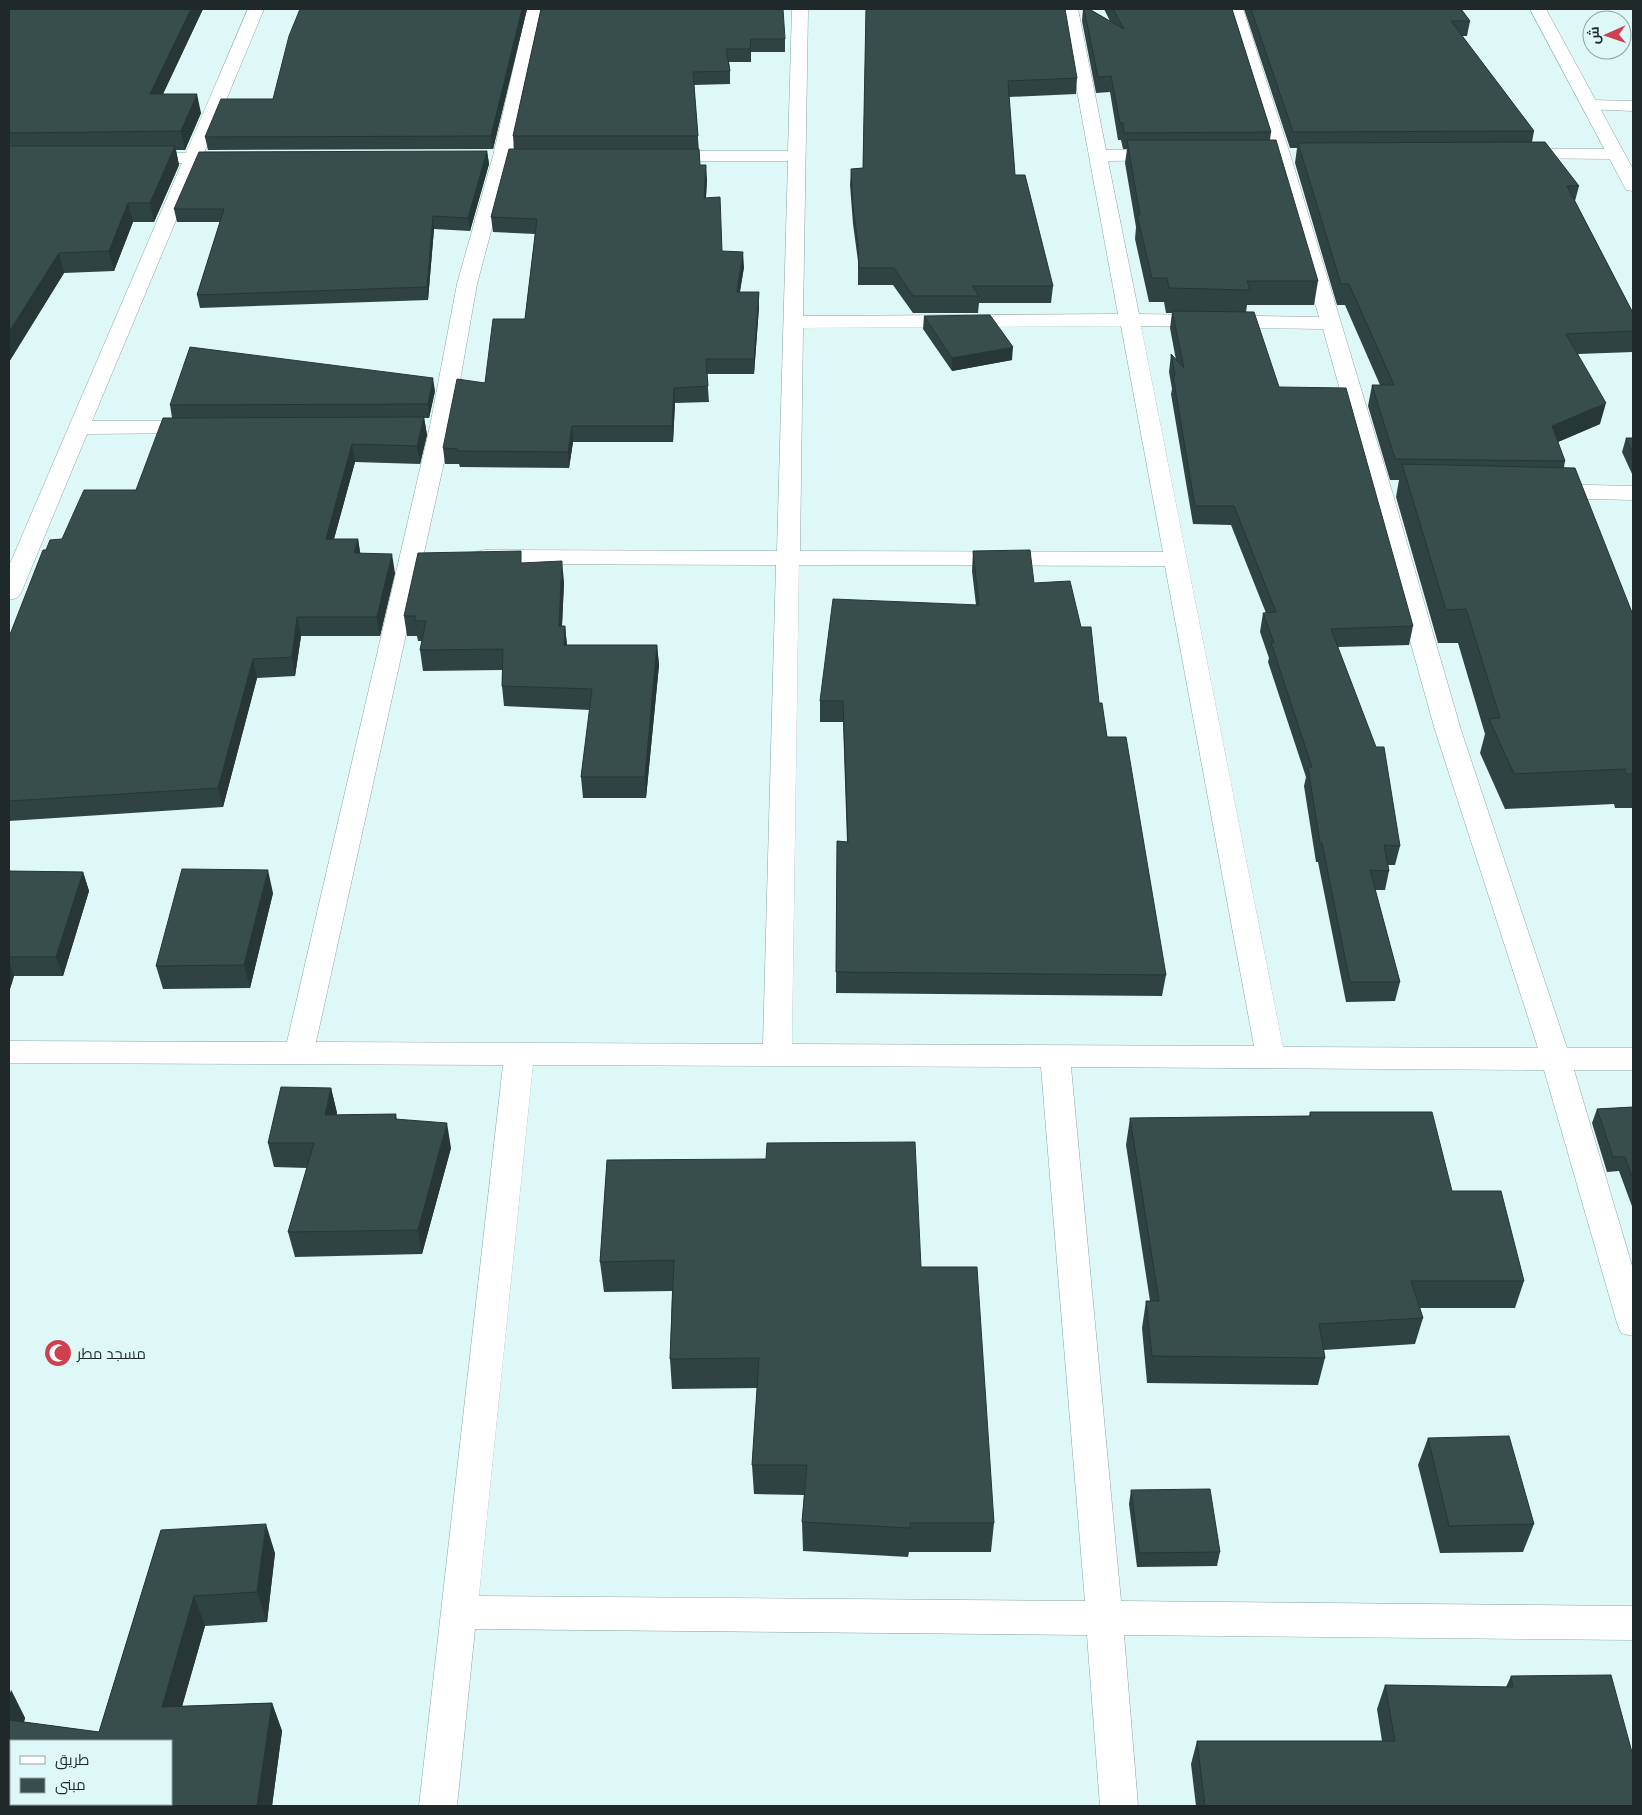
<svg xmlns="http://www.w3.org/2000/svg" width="1642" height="1815" viewBox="0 0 1642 1815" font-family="Montserrat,Cairo,sans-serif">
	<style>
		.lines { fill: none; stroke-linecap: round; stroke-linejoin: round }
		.minor-casing { stroke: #8ca6a5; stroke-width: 1 }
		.tertiary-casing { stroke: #8ca6a5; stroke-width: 1 }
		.minor { fill: #fff; fill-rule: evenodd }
		.tertiary { fill: #fff; fill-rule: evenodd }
		.wall { fill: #2f4342 }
		.shaded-wall { fill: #263736 }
		.building { fill: #374e4d; stroke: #263736; fill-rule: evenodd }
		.labels { text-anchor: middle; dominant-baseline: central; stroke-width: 5; stroke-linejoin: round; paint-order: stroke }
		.near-poi-label { font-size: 15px; fill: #1f2929; stroke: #ddf8f7; text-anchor: start }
	</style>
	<rect width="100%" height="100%" fill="#ddf8f7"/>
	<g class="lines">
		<g class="minor-casing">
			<path id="minor" d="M248,9H264L204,153L239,154L242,158L239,162L200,163L92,421H197L205,422L208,427L205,432L197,433L87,434L21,593L17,598L9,600V566L182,163H141L135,162L132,158L135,154L141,153H186Z
				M527,9H543L511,156L477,284L452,426L316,1042L763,1044L776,565L484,564L476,562L472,557L476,552L484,550L777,551L788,161H661L655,160L652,156L655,152L661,151H788L792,9H808L803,316L1118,314L1062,9H1078L1106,150H1164L1170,151L1173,155L1170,159L1164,160L1108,161L1139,314L1319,317L1272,154L1227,9H1243L1290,154L1391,488L1461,730L1567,1048H1633V1070H1574L1633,1269V1336L1621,1333L1617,1323L1544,1070L1071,1067L1121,1601L1633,1606V1640L1124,1635L1138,1806H1100L1087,1635L475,1629L457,1806H419L503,1065L9,1063V1041L287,1042L430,426L457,284L493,156ZM1121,326L1163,552L800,551L803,328ZM1141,326L1323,329L1435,730L1538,1048L1283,1047ZM799,565L1165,566L1254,1046L792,1044ZM533,1065L1041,1067L1085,1601L479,1596Z
				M1590,100L1633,101V111L1584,109L1581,105L1584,101Z
				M1517,149H1615L1621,150L1624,154L1621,158L1615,159L1511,158L1508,154L1511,150Z
				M1546,484L1633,486V500L1546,498L1538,496L1535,491L1538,486Z"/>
		</g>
		<g class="tertiary-casing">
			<path id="tertiary" d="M1530,9H1546L1633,169V191L1626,190L1624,186Z"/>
		</g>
		<use href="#minor" class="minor"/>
		<use href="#tertiary" class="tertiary"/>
	</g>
	<path class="wall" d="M9,9H203L163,94L201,113L185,150H176L179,165L154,222H133L114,271L64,273L9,362Z
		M527,9L493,149L208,150L205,137L273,99Z
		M541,9L785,39V52H751V62H729L730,71V84L694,85L700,165L707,179L706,198L722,251L744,267L740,292L759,307L754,374H707L709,402L675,403L673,442H573L569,468L460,467L459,464H445L443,448L525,319L535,234L493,232L491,217L514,149L513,136Z
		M866,9L1077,78L1076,94L1009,97L1015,175L1053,286L1051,303H979L978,313H913L893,285H858V261L853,224L850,185L851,169L863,168Z
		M1083,9H1089L1110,21L1104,9H1232L1271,132L1270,140L1318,281L1314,305H1247L1246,312L1279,387L1413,626L1409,645L1338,647L1400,846L1395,865H1388L1389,871L1385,890H1375L1400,982L1395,1001L1346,1002L1318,862H1316L1304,786L1306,777L1268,662L1269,658L1260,632L1263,613H1266L1231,525L1193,524L1171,394L1172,389L1169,372L1171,354L1176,360L1170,328L1172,313H1166L1164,302H1149L1135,239L1136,227L1125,163L1127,149H1123L1121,140H1118L1110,92L1096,93L1082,21Z
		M1244,9H1461L1470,21L1467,36H1462L1534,131L1532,142L1579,186L1575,201L1633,313V352L1578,354L1600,424L1558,442L1565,461L1564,467L1633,615V808H1615L1614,804L1505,809L1480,753L1485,734L1458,643H1438L1396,497L1399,480H1390L1368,406L1372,385H1380L1345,305H1337L1295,163L1297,148H1290Z
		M487,151L489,164L470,231L434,229L428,300L200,308L197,295L220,222H177L174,209Z
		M924,316L1012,360L952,371L923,329Z
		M435,391L429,418H424L427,435L420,464L355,462L334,539H358L360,554L395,573L380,636H301L295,676L257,678L223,807L9,821V637L46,550L136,490L172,418L170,405Z
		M1626,438H1633V476L1622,452Z
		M973,551L1034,583L1099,703L1166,975L1162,996L836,993L837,841L847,842L843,722H820V701L976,605L972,571Z
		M522,563L564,582L562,626H565L567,645H657L659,665L646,798H583L581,777L590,710L504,706L502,686V670L423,671L420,650L422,641H418L417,636H407L404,616Z
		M9,871L83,872L89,891L63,976H14L9,992Z
		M273,893L250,988L163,989L156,966Z
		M331,1088L337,1113L336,1115L396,1114L397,1120L451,1148L422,1254L295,1257L288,1232L307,1168L274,1167L268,1143Z
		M1633,1107V1209L1619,1171L1607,1172L1592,1123L1597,1109Z
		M1310,1112L1452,1191L1524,1281L1515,1308H1420L1423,1318L1415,1344L1324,1350L1325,1358L1318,1385L1147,1383L1142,1328L1146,1301H1150L1126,1145L1130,1118L1309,1116Z
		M607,1160L921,1267L994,1523L991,1552H909L908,1557L803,1551L802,1522L804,1495L754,1494L752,1465L757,1388L672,1389L670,1359L672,1291L604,1292L600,1262Z
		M1428,1438L1534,1524L1523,1552L1440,1553L1418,1465Z
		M1131,1490L1220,1552L1217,1566L1137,1567L1129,1504Z
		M161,1530L275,1553L267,1622L205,1626L182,1706L272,1703L282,1731L272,1806H9L11,1690L25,1718L24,1722L99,1732Z
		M1511,1676L1633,1806H1196L1191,1764L1197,1741H1382L1377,1709L1385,1685L1506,1687Z"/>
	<path class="shaded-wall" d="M191,9H203L154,113L150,94Z
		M522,9H527L493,149L491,136Z
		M751,39V62L750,49Z
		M197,94L201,113L185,150L181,131Z
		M175,146L179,165L154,222L150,203Z
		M487,151L489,164L470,231L468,218Z
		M706,165L707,179L705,212L704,198Z
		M128,203L133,222L114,271L109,251Z
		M433,216L434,229L428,300L427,287Z
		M743,252L744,267L737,307V292Z
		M59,253L64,273L9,362V332Z
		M759,292V307L754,374V359Z
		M1013,347L1012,360L952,371V358Z
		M433,378L435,391L429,418L428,404Z
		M674,388L675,403L673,442L672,426Z
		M1606,403L1600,424L1546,447L1552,426Z
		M424,417L427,435L420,464L417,446Z
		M572,426L573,442L569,468L568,452Z
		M352,444L355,462L329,557L326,539Z
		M358,539L361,557L354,553Z
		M392,554L395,573L380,636L377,617Z
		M562,561L564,582L561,646L559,626Z
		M297,617L301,636L295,676L292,657Z
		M565,626L567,646L564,645Z
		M657,645L659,665L646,798L645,777Z
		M253,659L257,678L223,807L218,788Z
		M268,870L273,893L250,988L244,965Z
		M83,872L89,891L63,976L56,957Z
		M9,961L14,976L9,992Z
		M331,1088L337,1113L331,1139L325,1115Z
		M447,1123L451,1148L422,1254L418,1230Z
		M266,1524L275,1553L267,1622L257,1592Z
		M194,1596L205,1626L174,1735L162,1707Z
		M11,1690L25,1718L18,1741L9,1733V1696Z
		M272,1703L282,1731L272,1806H257Z"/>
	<path class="building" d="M9,9H191L150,94H197L181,131L9,133Z
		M300,9H522L491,136L205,137L221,99H273L289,36Z
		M541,9H783L785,39H751L750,49H726L730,71L693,72L698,136H513Z
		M866,9H1065L1077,78L1008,81L1015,175H1025L1053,286H972L979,296H913L894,268H859L858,244L853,207L851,169L863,168Z
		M1084,9H1089L1124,29L1113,9H1232L1271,132L1124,133L1123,123H1120L1111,76L1098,77Z
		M1251,9H1461L1470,21H1451L1534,131L1293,132Z
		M1127,140H1276L1318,281H1247L1250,290L1169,288L1167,278H1152L1137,215H1140Z
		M1545,142L1579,186H1567L1633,313V331L1566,334L1606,403L1552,426L1565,461L1395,459L1372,385H1394L1349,284H1341L1298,143Z
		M9,146H175L150,203H128L109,251L59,253L9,332Z
		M509,149H699L700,165H706L704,198L720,197L722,251L743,252L737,292H759L754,359H706L708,386L674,388L672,426H572L568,452L458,451V449L443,448L457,379L485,383L493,319H525L537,219L491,217Z
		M487,151L468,218L433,216L427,287L197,295L224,209H174L199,152Z
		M1172,311L1254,312L1279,387L1346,388L1413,626L1331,629L1376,747H1384L1400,846L1384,845L1389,871L1370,870L1400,982H1350L1322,843H1320L1308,767H1312L1271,643H1274L1263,613L1276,612L1234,506H1195L1173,376H1175L1171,354L1184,368Z
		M990,315L1013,347L952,358L924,316Z
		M190,347L433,378L428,404L170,405Z
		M424,417L417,446L352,444L326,539H358L354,553L392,554L377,617H297L292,657L253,659L218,788L9,801V637L43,550H46L50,540L62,539L84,490H136L163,418Z
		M1626,438H1633V454Z
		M1402,464L1575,468L1633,615V774H1626L1625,769L1514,774L1489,719L1500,718L1466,609L1446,610Z
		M1030,550L1034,583L1070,581L1081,627H1091L1099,703H1102L1107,737H1126L1166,975L836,972L837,841L848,842L843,701H820L833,599L979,605L973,551Z
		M521,551V563L562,561L559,626H565L564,645H657L645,777H581L592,689L502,686L503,649L420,650L426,621H415V616H404L418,553Z
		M182,869L268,870L244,965L156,966Z
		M9,871L83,872L56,957H9Z
		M281,1087L331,1088L325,1115L396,1114L395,1119L447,1123L418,1230L288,1232L314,1143H268Z
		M1633,1107V1179L1625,1157H1613L1597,1109Z
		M1310,1112H1432L1452,1191H1501L1524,1281H1411L1423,1318L1319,1324L1325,1358L1152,1356L1146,1301H1159L1130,1118L1311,1116Z
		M915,1142L921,1267H977L994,1523H910V1528L802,1522L807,1465H752L759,1358L670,1359L674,1260L600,1262L607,1160L766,1159L767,1143Z
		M1509,1436L1534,1524L1449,1526L1428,1438Z
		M1210,1489L1220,1552L1139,1553L1131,1490Z
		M266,1524L257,1592L194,1596L162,1707L272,1703L257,1806H9V1720L99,1732L161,1530ZM11,1741H171V1804H11Z
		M1611,1675L1633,1756V1806H1205L1197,1741H1395L1385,1685L1513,1687L1511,1676Z"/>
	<defs>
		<g id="mosque-disc" transform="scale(1.4375)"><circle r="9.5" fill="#cf3f4e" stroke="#ddf8f7"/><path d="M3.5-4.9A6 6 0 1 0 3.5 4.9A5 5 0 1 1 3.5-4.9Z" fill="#fff"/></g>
	</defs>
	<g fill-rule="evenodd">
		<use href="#mosque-disc" x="58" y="1353"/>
	</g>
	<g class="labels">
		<g class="near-poi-label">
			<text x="77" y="1353">مسجد مطر</text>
		</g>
	</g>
	<rect width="1642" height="1815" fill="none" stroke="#1f2929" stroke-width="20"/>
	<rect x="10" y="1740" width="162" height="65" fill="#ddf8f7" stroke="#91a5a5"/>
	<rect x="20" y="1756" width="25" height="8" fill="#ffffff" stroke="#91a5a5"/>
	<text x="55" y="1765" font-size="15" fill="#1f2929">طريق</text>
	<rect x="20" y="1778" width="25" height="15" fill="#374e4d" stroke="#91a5a5"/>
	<text x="55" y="1790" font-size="15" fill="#1f2929">مبنى</text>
	<g transform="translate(1607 35) rotate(268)"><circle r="24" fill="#ddf8f7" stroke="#91a5a5"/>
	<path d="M0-4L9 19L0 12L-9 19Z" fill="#cf3f4e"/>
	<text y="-8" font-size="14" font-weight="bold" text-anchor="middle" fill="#1f2929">ش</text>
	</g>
</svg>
